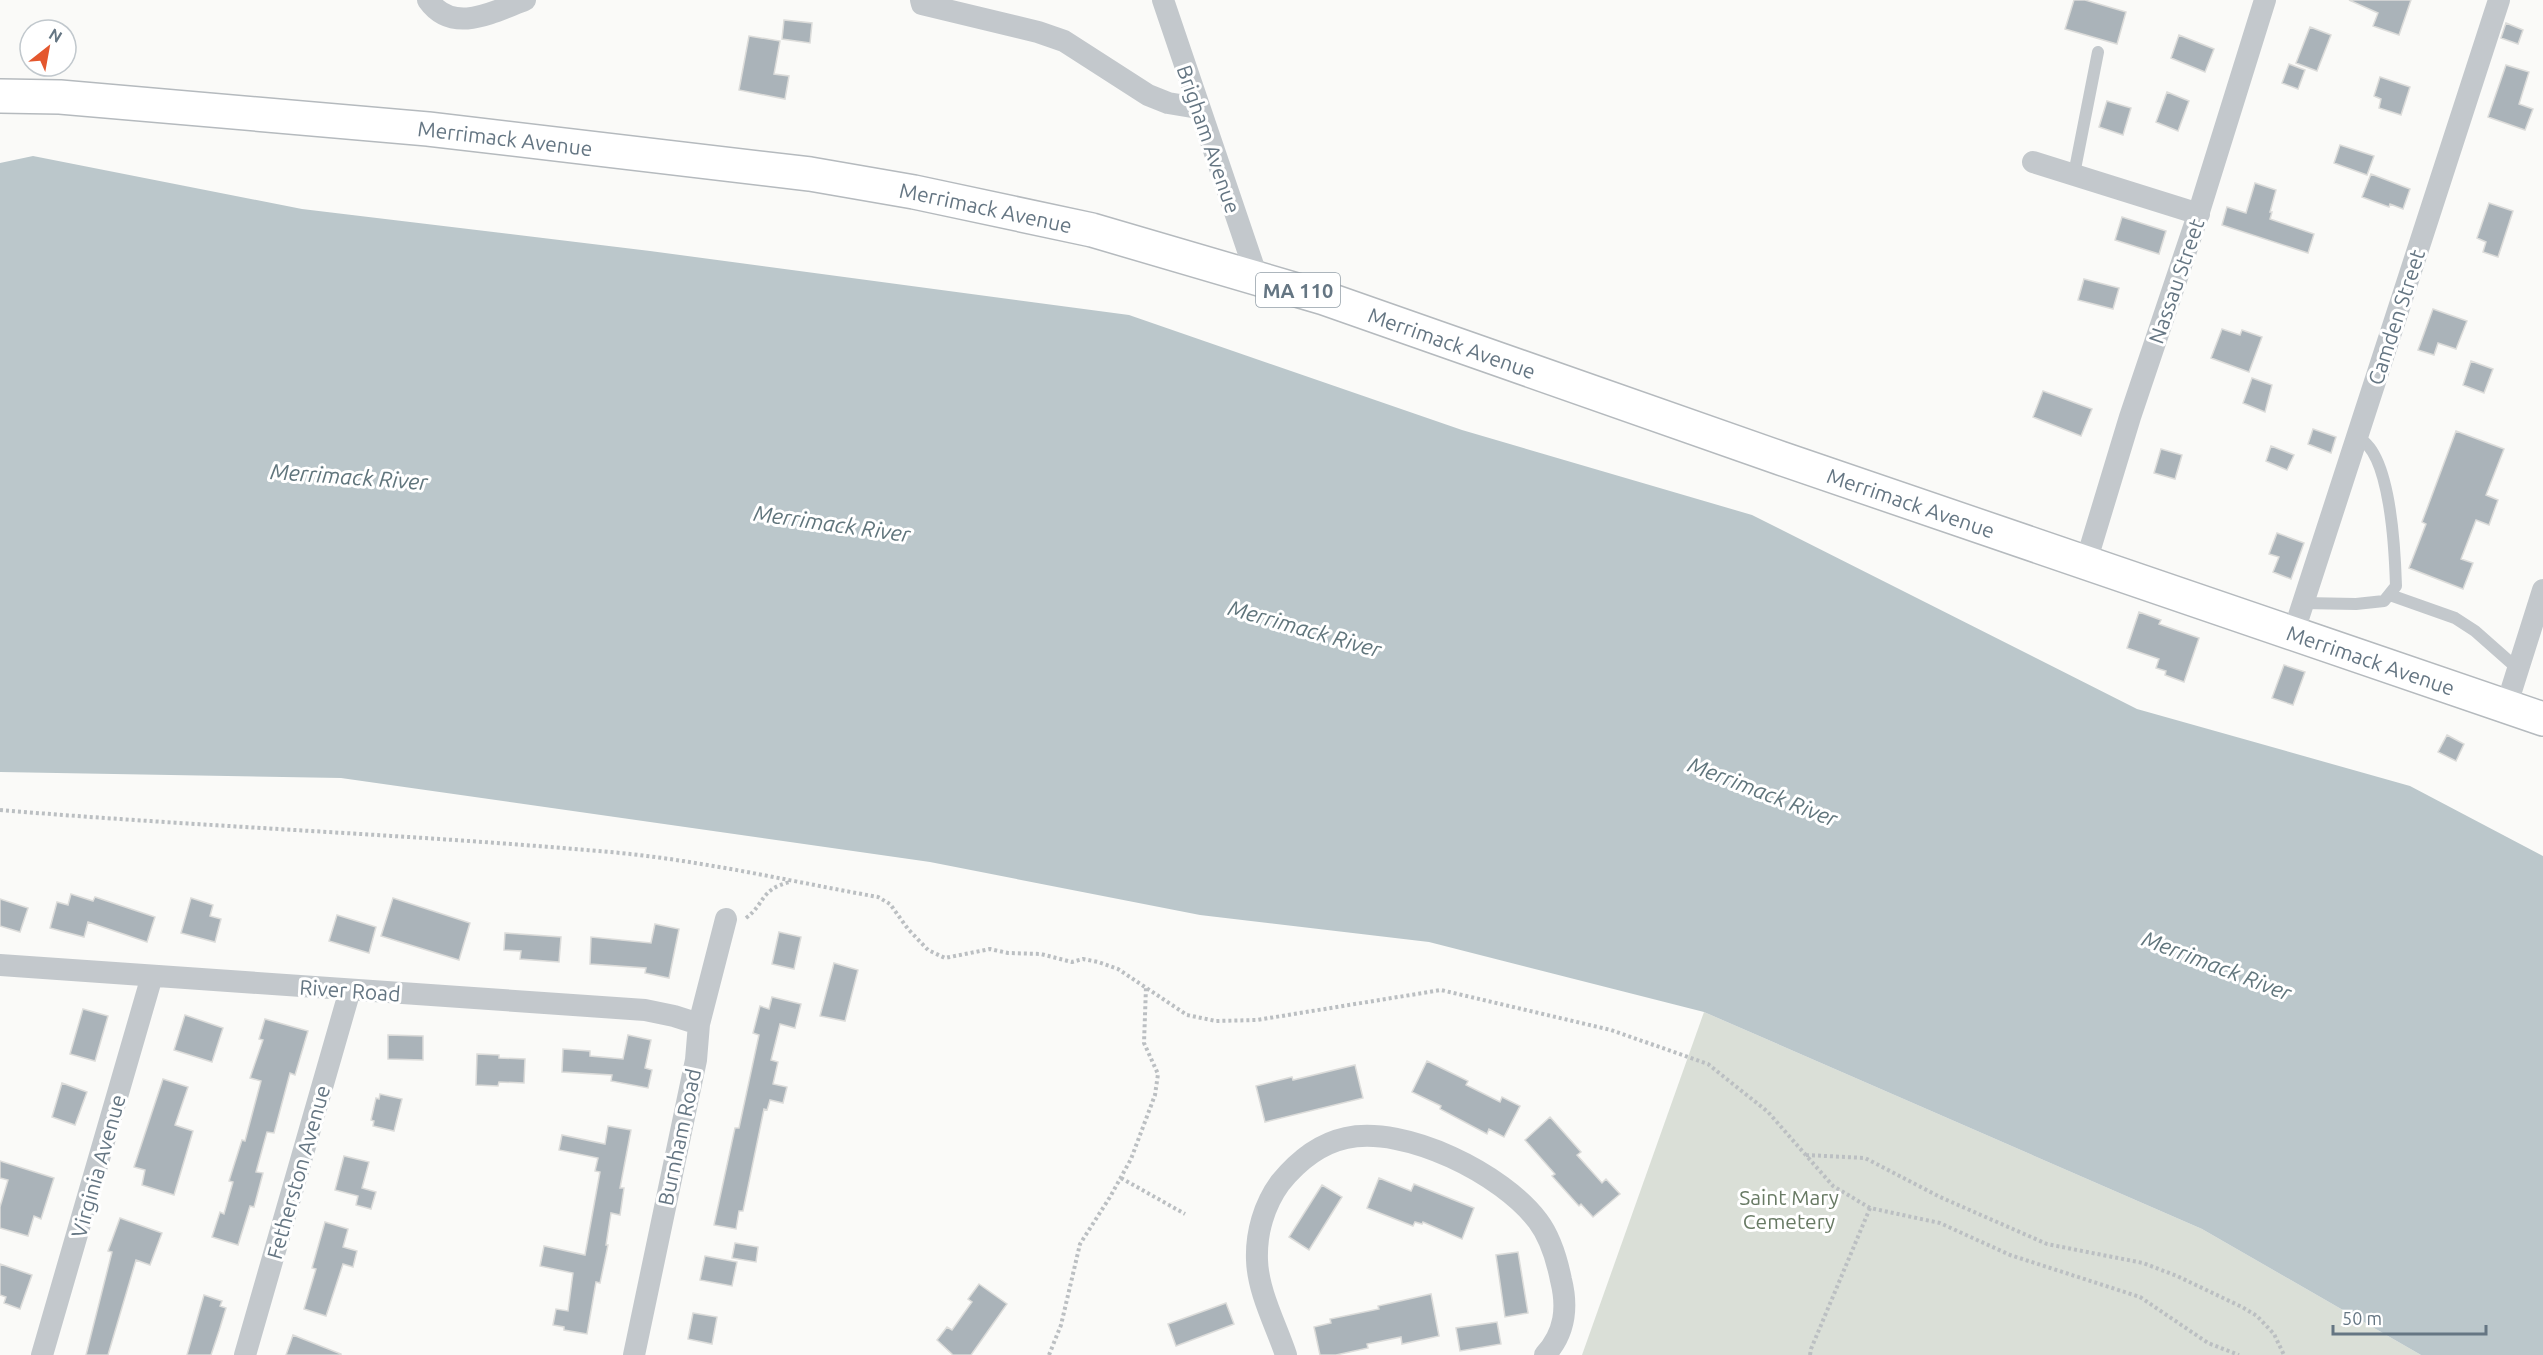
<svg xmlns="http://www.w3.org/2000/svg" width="2543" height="1355" viewBox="0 0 2543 1355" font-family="Ubuntu,sans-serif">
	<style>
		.green { fill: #dadfd7 }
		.water { fill: #bbc7cb }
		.building { fill: #aab3b9; stroke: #dcdcda; stroke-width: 1.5 }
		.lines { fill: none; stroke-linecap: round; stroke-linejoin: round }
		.primary-casing { stroke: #b5babe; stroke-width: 36 }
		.path { stroke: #bbbfc2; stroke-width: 4; stroke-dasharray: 3 3; stroke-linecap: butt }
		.lane { stroke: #c3c8cc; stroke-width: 12 }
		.street { stroke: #c3c8cc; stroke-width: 22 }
		.primary { stroke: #fff; stroke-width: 33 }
		.labels { text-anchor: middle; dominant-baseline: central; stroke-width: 6; stroke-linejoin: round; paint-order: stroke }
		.shield { fill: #fff; stroke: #939fa8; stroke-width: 1.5 }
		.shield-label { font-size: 20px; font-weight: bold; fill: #657683 }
		.street-label { font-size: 21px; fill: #657683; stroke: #fff }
		.park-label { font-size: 21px; fill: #687a64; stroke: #fff }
		.water-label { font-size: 22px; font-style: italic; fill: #60757c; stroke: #fff }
	</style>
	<rect width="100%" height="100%" fill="#fafaf8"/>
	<path class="green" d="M1704,1012L2202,1229L2421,1355H1582Z"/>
	<path class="water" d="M33,156L302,209L650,251L1129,315L1462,430L1752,515L2137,709L2410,786L2543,856V1355H2421L2202,1229L1704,1012L1429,942L1200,915L930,862L341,778L0,772V163Z"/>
	<path class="building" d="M2074,0H2085L2126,12L2117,44L2065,29Z
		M2349,0H2411L2399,35L2373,26L2378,13Z
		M784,20L812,23L810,43L782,39Z
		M2506,23L2523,30L2518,44L2501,38Z
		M2310,27L2331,35L2317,71L2296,63Z
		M2179,35L2214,49L2205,72L2171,58Z
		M749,36L780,41L774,74L789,76L785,99L739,90Z
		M2289,64L2305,70L2298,89L2282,83Z
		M2506,65L2529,72L2519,104L2533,109L2525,130L2488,117Z
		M2380,77L2410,87L2401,115L2379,108L2381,99L2374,96Z
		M2167,92L2189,101L2178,131L2156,122Z
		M2107,101L2131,108L2123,135L2099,127Z
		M2340,145L2374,156L2367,175L2334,163Z
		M2371,174L2410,189L2403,209L2390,204L2389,207L2362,197Z
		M2255,183L2276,190L2270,212H2272L2270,219L2314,234L2308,253L2222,225L2227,207L2246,213Z
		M2489,203L2513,211L2498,257L2483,252L2486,242L2477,238Z
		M2122,217L2166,231L2159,254L2115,240Z
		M2084,279L2119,288L2113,309L2078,300Z
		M2433,309L2467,321L2456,349L2438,343L2434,355L2418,350Z
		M2222,329L2240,335L2242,330L2262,337L2249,372L2211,358Z
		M2471,361L2493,369L2484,393L2463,385Z
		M2252,378L2272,385L2265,412L2243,403Z
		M2043,391L2092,409L2081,436L2033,417Z
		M2313,429L2336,437L2331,453L2308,444Z
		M2456,431L2504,449L2486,495L2498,500L2489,525L2476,520L2461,559L2473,563L2463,589L2409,568L2426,524L2422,522Z
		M2271,446L2294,455L2287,470L2266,461Z
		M2161,449L2182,455L2175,479L2154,473Z
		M2277,533L2304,543L2291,579L2273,572L2279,557L2269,554Z
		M2139,612L2161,620L2159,624L2199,638L2184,682L2165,675L2166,671L2156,668L2159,659L2127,648Z
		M2284,665L2305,672L2293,705L2272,698Z
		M2447,735L2464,744L2456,761L2438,752Z
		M71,894L93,901L95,897L155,917L147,942L88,922L84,937L50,928L57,902L68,905Z
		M191,898L213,905L210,916L221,919L215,942L181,933Z
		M393,898L470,923L459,960L381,936Z
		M0,899L28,908L20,932L0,926Z
		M337,915L376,927L369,953L329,941Z
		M655,924L679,929L669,978L645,973L646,968L590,964L591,937L651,943Z
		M779,932L801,937L794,969L772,964Z
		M505,933L561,937L559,962L520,959L521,951L504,950Z
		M834,963L858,970L845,1021L820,1016Z
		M772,997L801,1004L795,1028L780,1024L771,1060L778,1062L773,1084L787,1087L783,1103L770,1100L767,1110L764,1109L743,1211H739L736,1229L714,1225L735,1128H739L759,1035L753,1033L760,1006L769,1009Z
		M83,1009L108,1016L95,1061L70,1054Z
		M185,1015L223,1028L212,1062L174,1050Z
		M265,1019L308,1031L295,1075L290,1073L274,1133L267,1132L256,1172L263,1173L254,1207L250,1206L238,1245L212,1237L220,1212L224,1214L233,1182L229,1181L242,1140L245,1141L261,1081L250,1078L263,1040L259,1039Z
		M388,1035L423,1036V1060L388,1059Z
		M628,1035L651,1040L645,1068L652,1070L648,1088L611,1081L612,1075L562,1072L563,1049L590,1051V1056L623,1059Z
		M477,1054L499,1055V1058L525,1059L524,1083L499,1082L498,1086L476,1085Z
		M1427,1061L1468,1081L1466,1085L1500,1102L1502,1097L1520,1106L1504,1137L1489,1129L1487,1134L1440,1109L1441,1106L1412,1092Z
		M1355,1065L1363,1098L1265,1122L1256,1086L1292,1077L1293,1080Z
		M163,1079L188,1087L175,1125L193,1131L174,1195L142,1185L145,1170L134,1167Z
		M62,1083L87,1092L75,1125L52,1117Z
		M380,1094L402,1099L394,1131L373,1126L374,1121L371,1120L376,1098L379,1099Z
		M1550,1117L1581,1152L1577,1155L1602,1183L1606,1179L1620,1194L1593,1217L1581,1204L1579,1206L1552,1176L1555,1174L1525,1140Z
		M608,1126L631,1130L620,1188H624L620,1215L611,1213L606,1245H608L600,1283L596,1282L587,1334L564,1330V1327L553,1325L556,1309L568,1311L573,1273L540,1266L544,1246L585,1255L600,1172L595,1171L598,1158L559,1150L562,1135L605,1144Z
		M344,1156L369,1162L362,1188L376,1192L371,1209L356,1205L358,1196L335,1190Z
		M0,1161L54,1178L41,1219L34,1216L28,1236L0,1228V1207L8,1180L0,1178Z
		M1379,1178L1411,1191L1414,1184L1474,1208L1462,1239L1423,1222L1422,1224L1415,1222L1413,1226L1367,1208Z
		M1322,1185L1342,1197L1309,1250L1289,1237Z
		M120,1218L162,1233L150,1265L136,1260L108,1355H86L112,1252L108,1251Z
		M325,1222L348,1229L343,1247L357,1251L353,1267L343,1264L326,1316L304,1309L316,1269L312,1268Z
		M735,1243L758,1247L756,1262L732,1258Z
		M1518,1252L1528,1313L1505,1317L1496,1255Z
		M705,1256L737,1262L732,1286L700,1280Z
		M0,1264L32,1275L20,1309L4,1303L6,1297L0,1295Z
		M979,1284L1007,1304L971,1355H953L937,1340L947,1327L952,1330L972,1302L968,1299Z
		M1431,1294L1439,1336L1402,1344L1401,1337L1367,1344L1368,1348L1336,1355H1320L1314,1327L1331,1323L1330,1319L1379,1309L1378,1306Z
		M204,1295L222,1301L220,1306L226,1308L219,1331L211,1355H187Z
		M1226,1303L1234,1324L1176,1346L1168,1324Z
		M693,1313L717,1317L712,1344L688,1339Z
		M1497,1322L1501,1344L1460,1351L1456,1328Z
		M293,1335L341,1354V1355H286Z"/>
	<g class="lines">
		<g class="primary-casing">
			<g id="primary">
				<path id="s1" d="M0,96L60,97L428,129L810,174L914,192L1092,230L1324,298L1780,458L2543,719"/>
			</g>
		</g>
		<path class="path" d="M0,810C203,827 407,834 610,852C700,860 789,881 878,897L890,904L908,929L928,950L945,958L990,949L1008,953L1041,954L1072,962L1083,959L1098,962L1118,969L1187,1015L1216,1021L1257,1020L1441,990L1611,1030L1708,1064L1768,1112L1833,1186L1870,1208L1940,1223L2010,1255L2140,1297L2208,1343L2239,1355
			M746,918C765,904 760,889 790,882
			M1806,1155L1865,1158L1940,1197L2047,1244L2143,1263L2177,1276L2242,1307L2257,1316L2274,1334L2284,1355
			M1121,1178L1185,1214
			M1049,1355L1061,1325L1080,1244L1110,1197L1131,1159L1155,1095L1158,1074L1144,1043L1146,987
			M1810,1355L1811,1349L1870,1208"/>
		<path class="lane" d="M2074,174L2098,52
			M2390,595L2455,618L2475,631L2518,669
			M2303,603L2356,604L2384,601L2396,586C2395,553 2391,449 2357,438"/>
		<path class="street" d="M428,0C453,35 493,12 525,0
			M921,0L922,4L1038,32L1064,41L1148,95L1168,103L1198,108
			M1163,0L1257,277
			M2033,162L2199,214
			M2086,562L2130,417L2197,218L2265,0
			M2293,634L2499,0
			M2506,707L2543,590
			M0,965L645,1010L674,1016L699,1024
			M42,1355L152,976
			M245,1355L350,990
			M634,1355L696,1060L699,1024L726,919
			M1286,1355C1276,1325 1258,1292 1257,1260C1256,1233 1264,1205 1280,1183C1297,1162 1318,1144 1346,1138C1405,1125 1503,1174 1538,1221C1550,1237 1557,1260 1561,1280C1568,1308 1565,1333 1545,1355"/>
		<use href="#primary" class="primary"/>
	</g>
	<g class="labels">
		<rect class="shield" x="1256" y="273" width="84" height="34" rx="4.5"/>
		<g class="shield-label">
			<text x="1298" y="290">MA 110</text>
		</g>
		<g class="street-label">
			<text stroke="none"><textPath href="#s1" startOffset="507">Merrimack Avenue</textPath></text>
			<text transform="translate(1209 139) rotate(71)">Brigham Avenue</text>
			<text stroke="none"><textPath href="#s1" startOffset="993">Merrimack Avenue</textPath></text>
			<text transform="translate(2176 281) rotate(-71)">Nassau Street</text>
			<text transform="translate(2396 317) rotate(-72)">Camden Street</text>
			<text stroke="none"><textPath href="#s1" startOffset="1479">Merrimack Avenue</textPath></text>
			<text stroke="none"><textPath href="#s1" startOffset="1965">Merrimack Avenue</textPath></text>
			<text stroke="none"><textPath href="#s1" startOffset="2451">Merrimack Avenue</textPath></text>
			<text transform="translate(350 990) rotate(4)">River Road</text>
			<text transform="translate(679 1137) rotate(-78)">Burnham Road</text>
			<text transform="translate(98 1166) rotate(-74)">Virginia Avenue</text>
			<text transform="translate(298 1172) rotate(-74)">Fetherston Avenue</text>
		</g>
		<g class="park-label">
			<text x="1789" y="1197">Saint Mary<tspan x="1789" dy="24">Cemetery</tspan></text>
		</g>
		<g class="water-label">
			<text transform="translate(349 476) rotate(4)">Merrimack River</text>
			<text transform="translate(832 523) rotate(8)">Merrimack River</text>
			<text transform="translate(1305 628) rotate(16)">Merrimack River</text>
			<text transform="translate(1763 791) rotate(21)">Merrimack River</text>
			<text transform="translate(2217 965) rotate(21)">Merrimack River</text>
		</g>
	</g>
	<g transform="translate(48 48) rotate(31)"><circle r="28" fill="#ffffff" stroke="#c1c8cd" stroke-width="1.5"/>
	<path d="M0-4.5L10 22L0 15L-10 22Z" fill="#e4572e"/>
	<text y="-9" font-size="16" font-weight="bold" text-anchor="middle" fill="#657683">N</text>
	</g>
	<path d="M2333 1325v9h153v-9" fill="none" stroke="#657683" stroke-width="3"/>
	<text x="2342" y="1325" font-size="18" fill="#657683" stroke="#ffffff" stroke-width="4.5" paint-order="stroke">50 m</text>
</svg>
